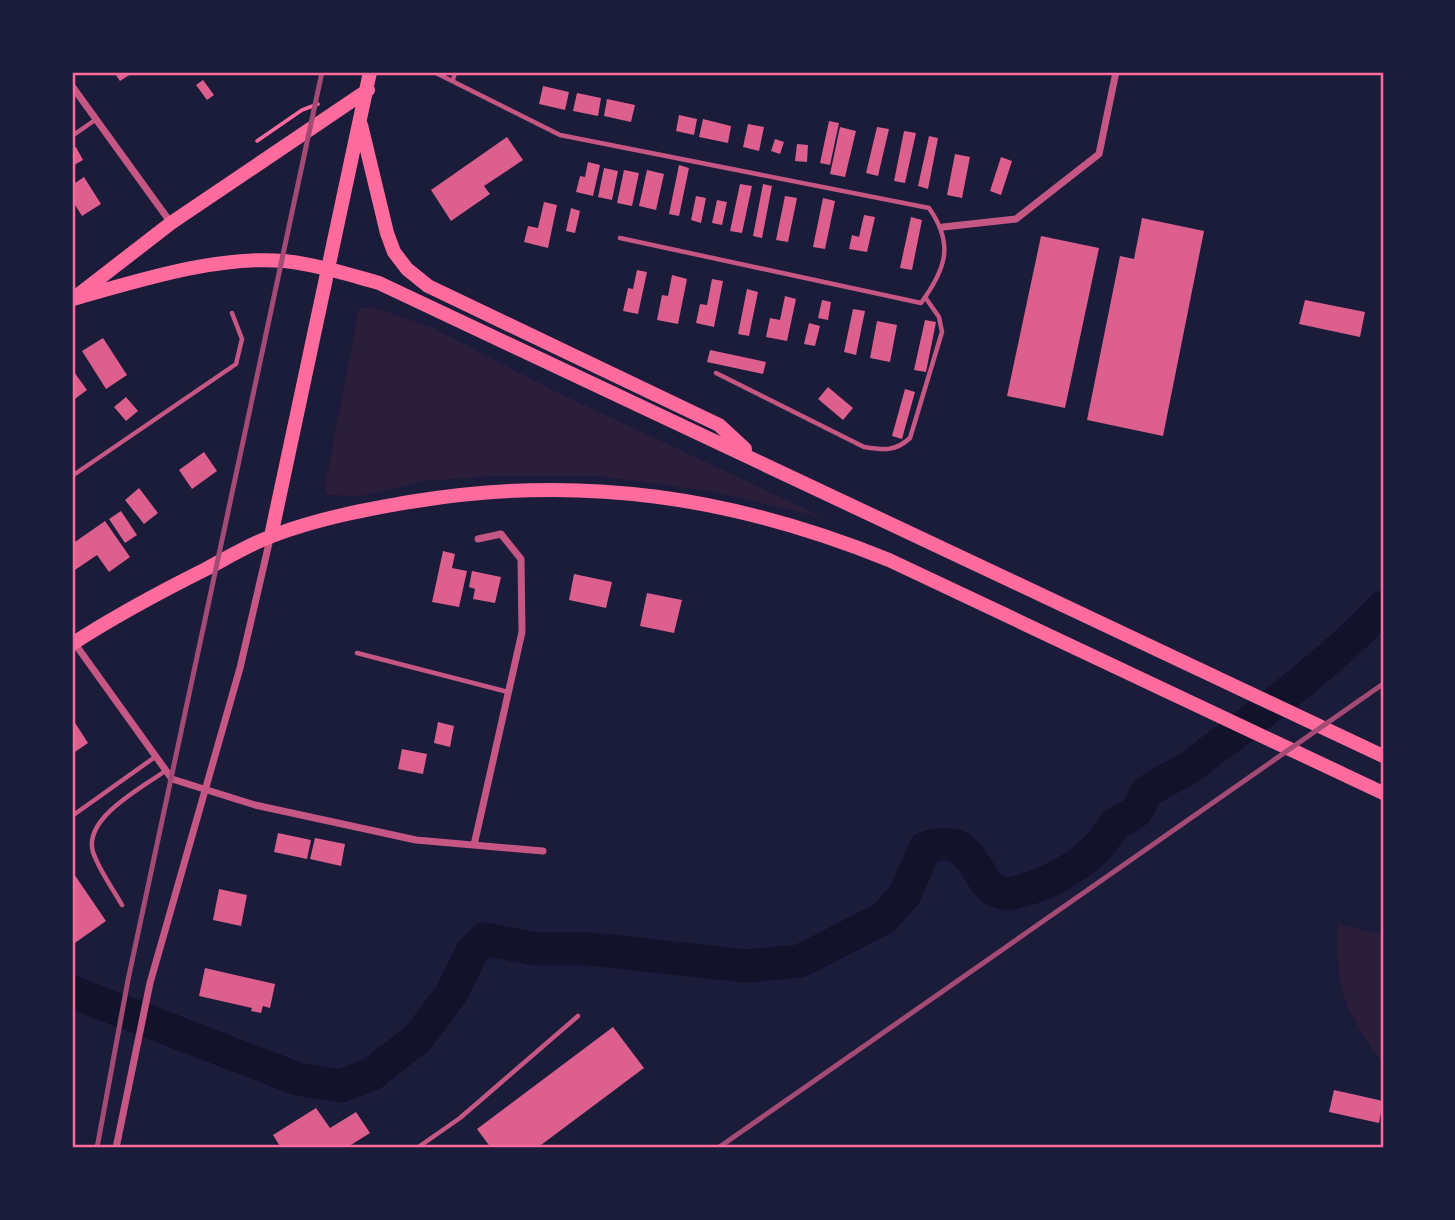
<svg xmlns="http://www.w3.org/2000/svg" width="1455" height="1220" viewBox="0 0 1455 1220" font-family="'Roboto Condensed',sans-serif">
	<style>
		.green { fill: #2a1e3b }
		.water { fill: #12122b }
		.lines { fill: none; stroke-linecap: round; stroke-linejoin: round }
		.river { stroke: #12122b; stroke-width: 33 }
		.building { fill: #dd5f8e }
		.path { stroke: #ff6b9d; stroke-width: 3.5 }
		.service { stroke: #c65784; stroke-width: 4.5 }
		.minor { stroke: #c65784; stroke-width: 7 }
		.primary { stroke: #ff6b9d; stroke-width: 14 }
		.rail { stroke: #a44b75; stroke-width: 5 }
		.neatline { fill: none; stroke: #ff6b9d; stroke-width: 2.5 }
	</style>
	<rect width="100%" height="100%" fill="#1b1b3a"/>
	<path class="green" d="M374,307L433,328L563,395L825,518L715,492L599,476H495L424,481L361,496L328,495L325,487L359,308Z
		M1338,924L1383,935V1064C1344,1007 1336,995 1338,924Z"/>
	<path class="water" d="M72,976L115,994L108,1016L72,1008Z"/>
	<g class="lines">
		<path class="river" d="M72,992L298,1079L341,1086L372,1074L419,1037L451,994L472,952L485,939L535,949H590L746,966L800,961L884,918L905,894L925,848C985,827 970,900 1013,893C1040,888 1078,868 1097,848C1104,840 1109,830 1117,823C1123,819 1130,817 1135,812C1140,808 1141,799 1146,794C1157,782 1178,776 1191,766C1257,716 1327,667 1383,607"/>
	</g>
	<path class="building" d="M114,72H134L120,81Z
		M203,80L214,95L207,100L196,85Z
		M543,86L569,92L565,110L539,104Z
		M577,93L601,98L598,116L573,111Z
		M607,99L635,105L631,122L604,116Z
		M679,115L697,119L694,135L676,131Z
		M703,119L731,126L728,143L699,137Z
		M829,121L839,123L830,165L820,163Z
		M748,124L764,127L759,151L743,147Z
		M840,127L856,131L845,177L830,174Z
		M877,127L889,129L878,176L866,173Z
		M904,131L916,133L905,183L894,181Z
		M929,136L938,138L928,189L918,186Z
		M507,137L523,160L484,186L490,194L451,221L431,190Z
		M775,139L784,142L780,154L771,151Z
		M797,144L808,145L807,162L795,161Z
		M76,147L83,160L72,166V150Z
		M955,154L970,157L962,198L947,195Z
		M1001,157L1012,161L1001,195L990,191Z
		M588,162L600,165L593,196L576,192L580,176L585,177Z
		M679,165L689,168L679,216L669,214Z
		M604,168L618,171L612,200L598,197Z
		M624,170L639,173L632,206L617,203Z
		M647,170L664,174L656,210L639,206Z
		M84,177L101,204L82,216L72,200V185Z
		M740,184L752,186L742,233L730,231Z
		M763,184L772,186L762,238L753,236Z
		M696,196L706,198L701,223L691,220Z
		M785,196L797,198L788,242L776,240Z
		M823,198L835,201L825,249L813,247Z
		M717,200L727,202L722,225L712,223Z
		M544,202L557,205L548,248L524,242L528,226L538,228Z
		M571,208L580,211L575,233L566,231Z
		M864,215L875,217L867,252L849,249L852,235L859,237Z
		M911,217L922,220L912,270L900,268Z
		M1142,218L1204,231L1163,436L1087,420L1120,256L1134,259Z
		M1041,236L1099,248L1065,408L1007,396Z
		M637,270L647,272L638,314L623,311L628,288L633,289Z
		M672,275L687,279L678,324L657,320L662,295L668,296Z
		M712,279L723,281L714,327L696,323L700,304L707,305Z
		M747,289L758,292L749,336L738,334Z
		M785,296L796,299L787,341L766,337L770,318L780,320Z
		M822,300L831,302L828,320L818,318Z
		M1305,300L1365,312L1360,337L1299,324Z
		M853,309L865,311L856,355L844,352Z
		M925,320L936,322L926,372L914,370Z
		M877,321L897,325L890,362L870,358Z
		M809,323L820,326L815,346L804,344Z
		M103,338L127,375L106,389L82,351Z
		M710,350L766,362L763,374L707,362Z
		M72,369L87,390L72,401Z
		M828,387L853,408L843,420L818,399Z
		M905,389L915,392L902,439L892,436Z
		M126,397L138,411L126,421L114,407Z
		M204,452L217,471L192,489L179,470Z
		M139,488L158,513L144,524L125,500Z
		M121,511L137,535L125,543L109,519Z
		M105,521L130,557L109,572L97,555L72,572V544Z
		M443,551L455,554L452,568L467,571L459,607L432,602Z
		M472,571L501,577L495,603L473,599L475,589L469,587Z
		M574,574L612,582L606,608L569,600Z
		M647,593L682,600L674,633L640,626Z
		M72,718L88,743L72,754Z
		M438,722L454,726L450,747L434,743Z
		M402,749L427,754L423,774L398,769Z
		M278,833L311,840L307,859L274,852Z
		M315,838L345,844L341,866L310,859Z
		M72,871L106,921L72,945Z
		M219,889L247,895L241,926L213,920Z
		M205,968L275,984L270,1008L263,1006L261,1013L251,1011L252,1008L199,996Z
		M613,1027L644,1068L537,1148H491L477,1129Z
		M1334,1090L1383,1101L1379,1123L1329,1112Z
		M316,1108L330,1128L356,1112L370,1133L346,1148H281L273,1135Z"/>
	<g class="lines">
		<path class="path" d="M257,141L302,110L318,104"/>
		<path class="service" d="M434,72L560,135L929,208C955,245 945,270 921,303L620,238
			M453,80L455,72
			M72,136L95,120
			M716,373L864,447C883,450 895,452 910,438L942,332L939,317L925,297
			M72,476L236,364L242,339L232,313
			M357,653L508,692
			M72,816L155,757
			M122,905C113,889 99,870 93,852C83,818 142,788 165,771
			M417,1148L460,1118L578,1016"/>
		<path class="minor" d="M72,86L171,223
			M943,227L1016,219L1099,154L1116,72
			M73,641L172,779L255,805L416,840L543,851
			M474,845L522,632L521,559L501,534L478,539
			M116,1148L150,983L240,668L270,539"/>
		<path class="primary" d="M361,125L387,233L394,252L407,269L428,286L719,425L745,449
			M78,295L171,223L368,90
			M73,299C138,281 217,255 285,261C317,265 348,274 379,283L1383,756
			M271,536L370,72
			M72,644C115,616 160,592 206,569C227,558 250,544 272,536C319,518 368,509 416,501C583,474 733,497 889,560L1383,793"/>
		<path class="rail" d="M97,1148L128,980L322,72
			M718,1148L1383,684"/>
	</g>
	<rect width="1455" height="1220" fill="none" stroke="#1b1b3a" stroke-width="147"/>
	<rect x="74" y="74" width="1308" height="1072" class="neatline"/>
</svg>
